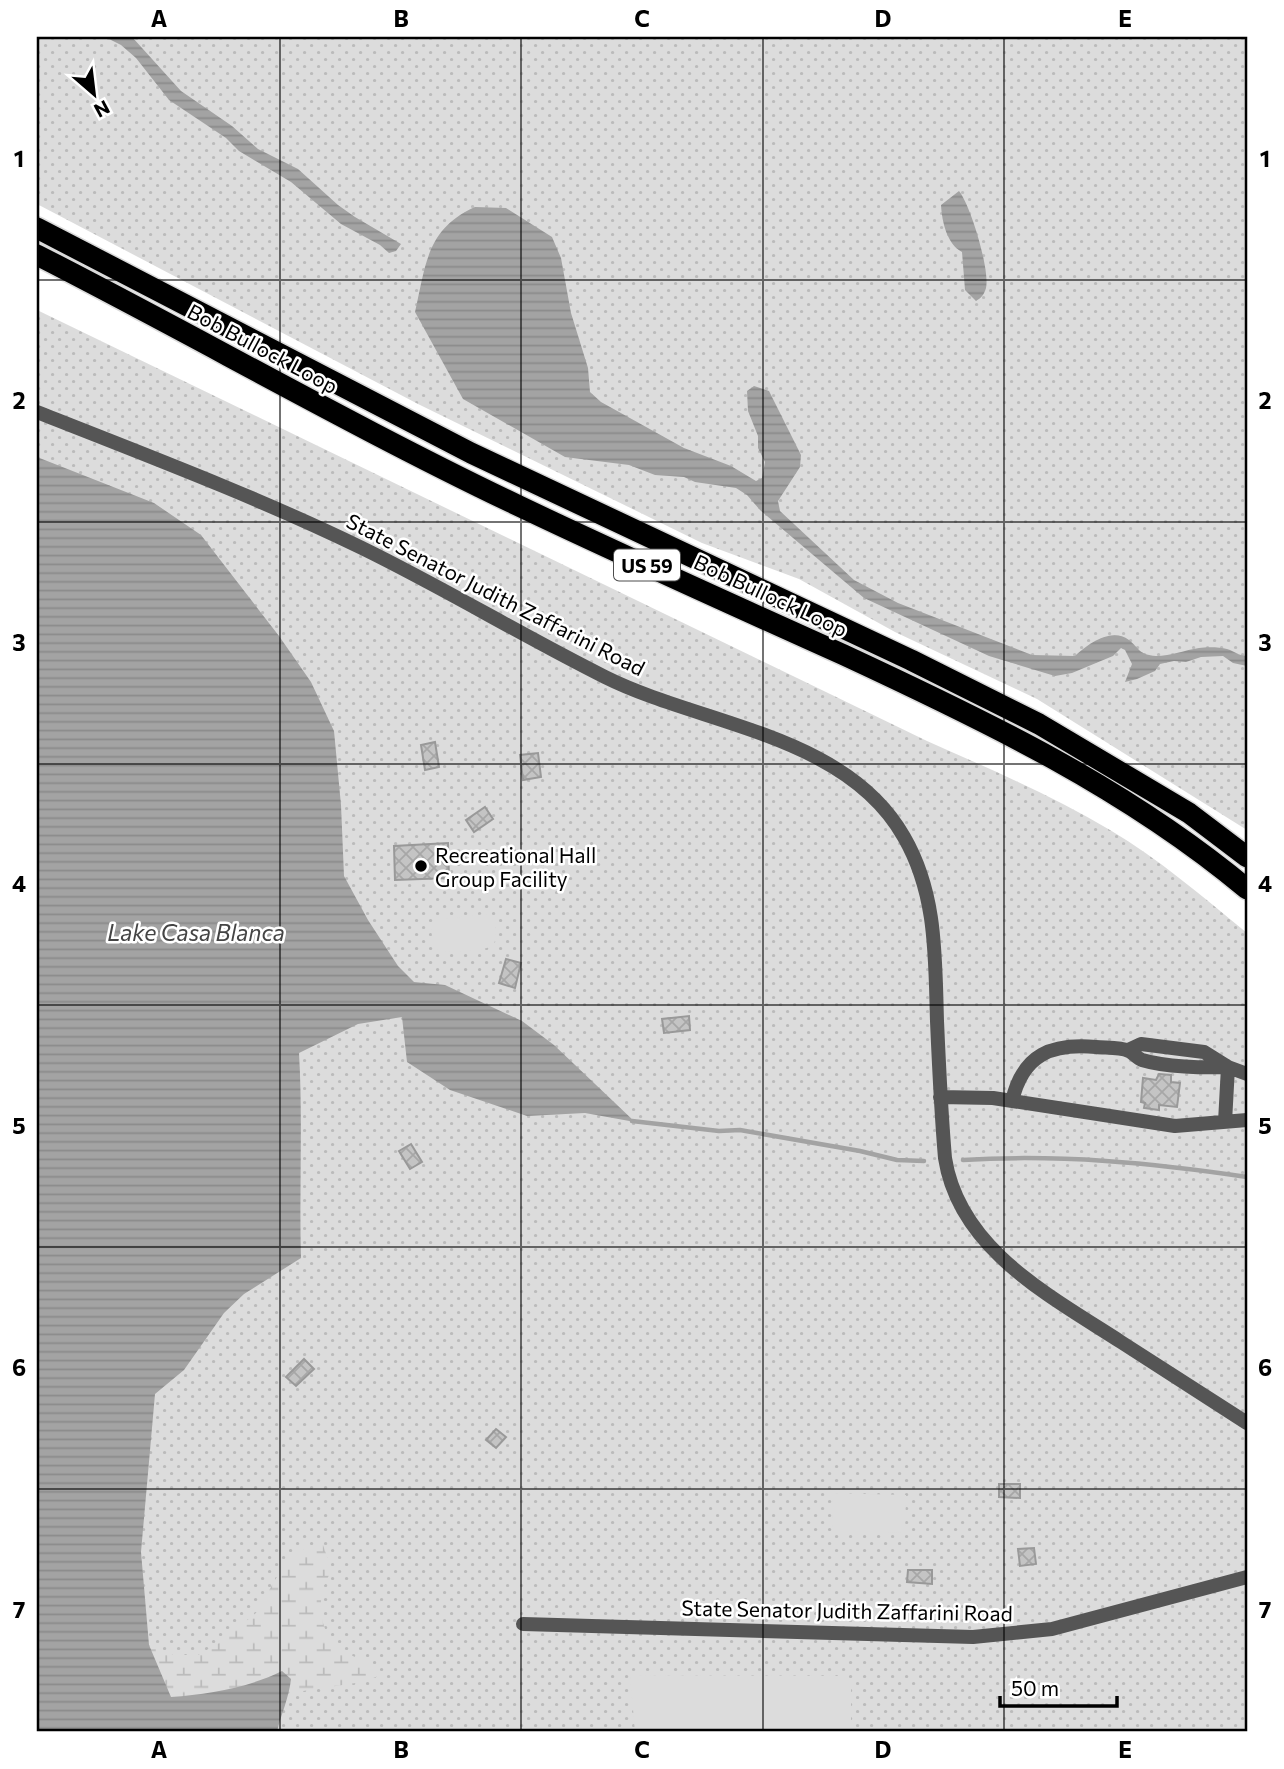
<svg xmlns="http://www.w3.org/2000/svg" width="1284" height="1769" viewBox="0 0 1284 1769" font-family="Commissioner,sans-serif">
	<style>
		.green { fill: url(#green-dots) }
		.wetland { fill: url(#wetland-marsh) }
		.pitch { fill: #dcdcdc }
		.water { fill: url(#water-rules) }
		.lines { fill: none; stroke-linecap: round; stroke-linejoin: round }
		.stream { stroke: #a3a3a3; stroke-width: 4.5 }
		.building { fill: url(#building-cross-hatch); stroke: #999; stroke-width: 2 }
		.motorway-casing { stroke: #dbdbdb; stroke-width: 24 }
		.minor { stroke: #555; stroke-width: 14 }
		.motorway { stroke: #000; stroke-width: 21 }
		.grid { fill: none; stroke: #000; stroke-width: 2; stroke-opacity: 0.55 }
		.poi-dot { fill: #000; stroke: #fff; stroke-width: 2.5 }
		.labels { text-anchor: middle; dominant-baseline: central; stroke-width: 5; stroke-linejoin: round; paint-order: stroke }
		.shield { fill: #fff; stroke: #4c4c4c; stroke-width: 2 }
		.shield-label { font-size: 19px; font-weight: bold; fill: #000 }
		.street-label { font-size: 21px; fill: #000; stroke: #fff }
		.poi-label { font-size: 21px; fill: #000; stroke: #fff; text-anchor: start }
		.water-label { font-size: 23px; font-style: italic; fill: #444; stroke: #fff }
		.neatline { fill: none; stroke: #000; stroke-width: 2.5 }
		.grid-label { font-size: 23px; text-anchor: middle; font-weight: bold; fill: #000 }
	</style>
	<defs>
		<pattern id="green-dots" width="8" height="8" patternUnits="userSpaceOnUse" patternTransform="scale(1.75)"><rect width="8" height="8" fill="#dcdcdc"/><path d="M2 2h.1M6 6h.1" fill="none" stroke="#bbb" stroke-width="1.8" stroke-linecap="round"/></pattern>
		<pattern id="wetland-marsh" width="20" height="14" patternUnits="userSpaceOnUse" patternTransform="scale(1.75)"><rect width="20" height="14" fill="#dcdcdc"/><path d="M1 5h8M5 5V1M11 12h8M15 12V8" fill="none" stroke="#bbb"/></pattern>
		<pattern id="water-rules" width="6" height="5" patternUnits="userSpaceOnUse" patternTransform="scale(1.75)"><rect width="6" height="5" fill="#a3a3a3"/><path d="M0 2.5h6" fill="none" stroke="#8b8b8b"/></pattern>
		<pattern id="building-cross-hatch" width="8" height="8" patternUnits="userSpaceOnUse" patternTransform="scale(1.75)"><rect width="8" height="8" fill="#c4c4c4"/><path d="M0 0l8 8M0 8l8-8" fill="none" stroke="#a7a7a7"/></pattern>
	</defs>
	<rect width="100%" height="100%" fill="#fff"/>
	<path class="green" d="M37,37H1247V830L1037,699L895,632L799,579L702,543L418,404L37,204Z
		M37,310L927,741C988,768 1053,796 1110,830C1159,859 1203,897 1247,933V1732H37Z"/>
	<path class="wetland" d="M308,1545H323C325,1552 331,1564 330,1571C329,1578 323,1585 322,1592C315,1638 340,1650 376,1668V1677L362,1682L290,1693L251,1705H169L149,1645L174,1655H198L219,1643L256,1613L282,1568Z"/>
	<path class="pitch" d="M487,914C497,921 498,936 493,946C481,951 441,956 433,947L431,926L434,920Z
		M833,1493L906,1495L905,1533L832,1532Z
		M630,1675L842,1676L851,1687V1732H635Z"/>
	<path class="water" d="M105,37L133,38L181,91L232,126L258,149L298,169L338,205L355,217L401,244L396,251L389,253L380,245L341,224L291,182L239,151L226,138L169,100L136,58L121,45Z
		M959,191C971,206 990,270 986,288C984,295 981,298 976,301L965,290L962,252C947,244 942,222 941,205Z
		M475,207L506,208L552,237L561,258L571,313L588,368L590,392L601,402L684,448L731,466L756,481L762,478L765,462L758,448V436L748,411L747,391L754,386L769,391L801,455L800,467L778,501L780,511L854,580L898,603L1032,655L1075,656C1088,644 1111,627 1129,640C1139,648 1139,655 1156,656C1171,656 1185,650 1199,648C1206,647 1220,647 1227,649C1236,652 1237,655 1247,656V666L1233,663L1223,656L1201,657L1186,662L1174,661L1160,664L1155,671L1137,679L1125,682L1132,664L1125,650L1121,648L1113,656L1096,663L1072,673L1055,676L989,656L864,598L760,510L747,495L736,488L695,482L684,477L655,475L629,465L565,457L463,399L415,312C426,265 426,229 475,207Z
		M37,457L154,503L201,535L279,636L311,682L334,731L341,805L344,876L368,920L398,966L414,982L445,985L522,1021L554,1045L635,1122L585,1113L527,1116L450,1090L407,1062L402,1017L358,1024L299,1053C303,1121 299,1190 301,1258L244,1294L224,1313L184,1370L155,1394L141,1552L149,1645L171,1697C208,1694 248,1688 282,1671L291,1679C289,1698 281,1714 277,1732H37Z"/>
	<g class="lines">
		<path class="stream" d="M632,1121L719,1131L740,1130L860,1151L897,1160L924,1161
			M963,1160C1059,1154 1153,1163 1247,1177"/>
	</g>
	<path class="building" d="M435,742L439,767L425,770L421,745Z
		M538,753L541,777L523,780L520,755Z
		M485,807L493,819L474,832L466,820Z
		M448,843L449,878L395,880L394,846Z
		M506,959L521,963L515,988L499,983Z
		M689,1016L690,1030L664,1033L662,1019Z
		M1159,1074L1171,1075V1082L1180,1083L1177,1107L1159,1105V1110L1144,1108L1145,1103L1141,1102L1143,1078L1156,1080Z
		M411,1144L422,1162L410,1169L399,1151Z
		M304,1359L314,1369L296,1386L286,1377Z
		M496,1429L506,1437L496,1448L486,1440Z
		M999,1484H1020V1498L999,1497Z
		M1034,1548L1036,1564L1020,1566L1018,1549Z
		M908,1570H932V1584L907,1582Z"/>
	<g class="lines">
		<g class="motorway-casing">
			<path id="motorway" d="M37,228L471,453L911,660L1039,724L1189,813L1247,857
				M37,255C198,337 355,428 519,506C626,557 735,606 844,655C986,721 1126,788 1247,889"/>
		</g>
		<path class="minor" d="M37,412C146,455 257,497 362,548C444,588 523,636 605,677C701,725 846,734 904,837C937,894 935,957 937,1021C939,1067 941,1112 945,1158C959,1249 1050,1296 1121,1342C1163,1369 1205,1396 1247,1423
			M1128,1050L1141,1044L1204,1052L1228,1067L1247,1074
			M940,1097L993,1098L1175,1126L1247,1120
			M1012,1101C1023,1054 1052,1043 1096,1047C1106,1048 1120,1047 1129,1051C1133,1053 1137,1058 1142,1060C1165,1067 1204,1068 1228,1067
			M1225,1122L1228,1067
			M523,1624L973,1637L1052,1629L1247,1577"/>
		<use href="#motorway" class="motorway"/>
	</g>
	<path class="grid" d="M280,37V1732M521,37V1732M763,37V1732M1004,37V1732M37,280H1247M37,522H1247M37,764H1247M37,1005H1247M37,1247H1247M37,1489H1247"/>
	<circle class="poi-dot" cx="421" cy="866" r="7"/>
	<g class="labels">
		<rect class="shield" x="614" y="549.5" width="66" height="31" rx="5"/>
		<g class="shield-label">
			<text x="647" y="565">US 59</text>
		</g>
		<g class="street-label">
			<text transform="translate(263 348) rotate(28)">Bob Bullock Loop</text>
			<text transform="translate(496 594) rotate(27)">State Senator Judith Zaffarini Road</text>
			<text transform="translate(771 595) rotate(25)">Bob Bullock Loop</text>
			<text transform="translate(847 1610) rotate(1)">State Senator Judith Zaffarini Road</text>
		</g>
		<g class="poi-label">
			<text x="435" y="854">Recreational Hall<tspan x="435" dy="24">Group Facility</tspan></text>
		</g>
		<g class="water-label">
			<text x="196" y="932">Lake Casa Blanca</text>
		</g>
	</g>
	<rect width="1284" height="1769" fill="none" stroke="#ffffff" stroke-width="77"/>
	<g transform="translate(94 94) rotate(152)" stroke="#ffffff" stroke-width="5" paint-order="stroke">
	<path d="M0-5L12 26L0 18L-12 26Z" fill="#000000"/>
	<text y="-10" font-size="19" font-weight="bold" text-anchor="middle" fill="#000000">N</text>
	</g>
	<path d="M1000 1696v10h117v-10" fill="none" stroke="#000000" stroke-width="3.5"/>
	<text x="1011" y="1696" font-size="21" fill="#000000" stroke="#ffffff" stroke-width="5" paint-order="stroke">50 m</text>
	<rect x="38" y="38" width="1208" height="1692" class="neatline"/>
	<g class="grid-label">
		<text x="159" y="27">A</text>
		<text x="401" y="27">B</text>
		<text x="642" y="27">C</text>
		<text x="883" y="27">D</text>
		<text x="1125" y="27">E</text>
		<text x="19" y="167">1</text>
		<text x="1265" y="167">1</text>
		<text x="19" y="409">2</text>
		<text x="1265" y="409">2</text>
		<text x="19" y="651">3</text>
		<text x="1265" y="651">3</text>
		<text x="19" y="892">4</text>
		<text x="1265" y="892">4</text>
		<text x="19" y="1134">5</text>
		<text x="1265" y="1134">5</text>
		<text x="19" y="1376">6</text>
		<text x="1265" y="1376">6</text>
		<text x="19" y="1618">7</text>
		<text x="1265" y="1618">7</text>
		<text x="159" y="1758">A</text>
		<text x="401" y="1758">B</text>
		<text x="642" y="1758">C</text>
		<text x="883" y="1758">D</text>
		<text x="1125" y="1758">E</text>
	</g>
</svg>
